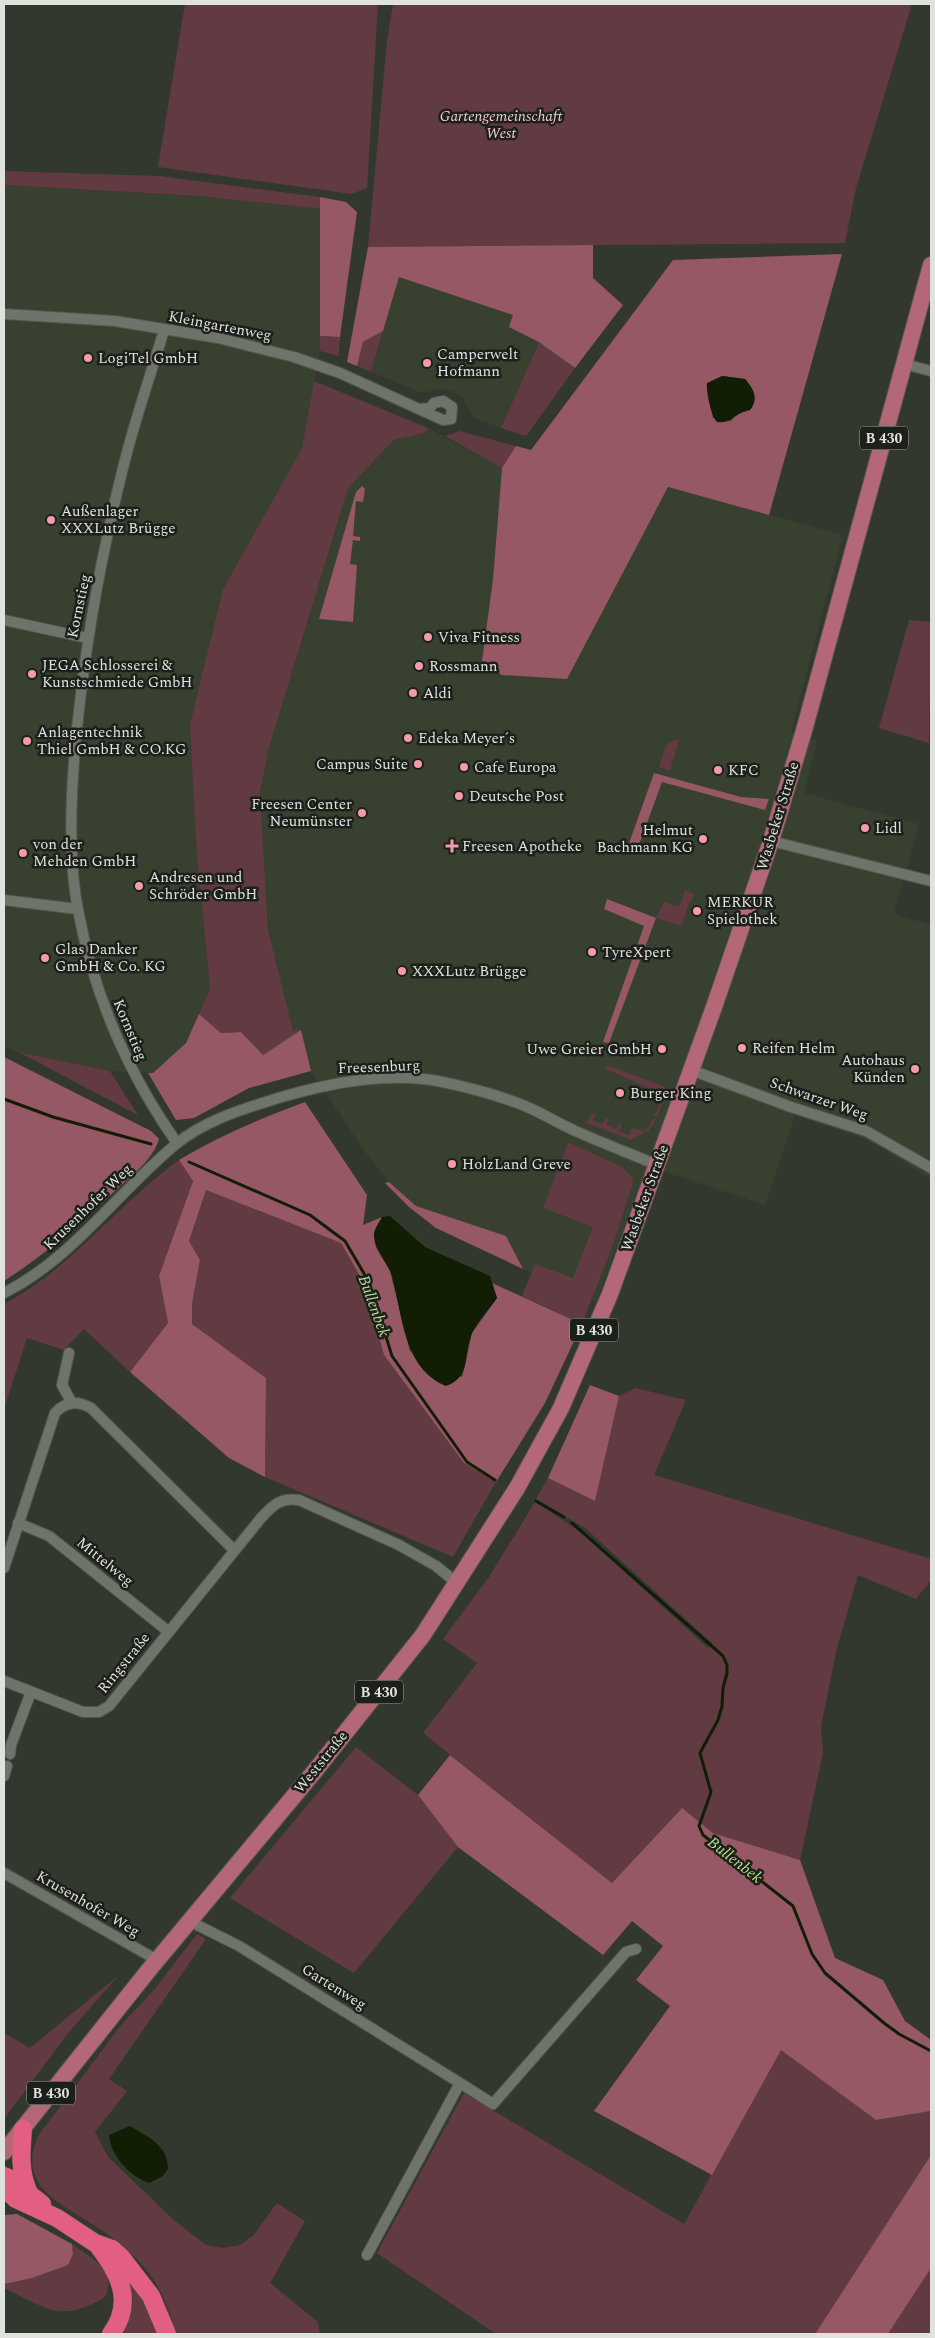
<svg xmlns="http://www.w3.org/2000/svg" width="935" height="2338" viewBox="0 0 935 2338" font-family="Spectral,serif">
	<style>
		.built { fill: #384030 }
		.green { fill: #623a42 }
		.forest { fill: #955864; fill-rule: evenodd }
		.water { fill: #121e04 }
		.lines { fill: none; stroke-linecap: round; stroke-linejoin: round }
		.stream { stroke: #121e04; stroke-width: 3 }
		.minor-casing { stroke: #52564e; stroke-width: 12 }
		.primary-casing { stroke: #52564e; stroke-width: 18 }
		.motorway-casing { stroke: #52564e; stroke-width: 19 }
		.minor { stroke: #6e7469; stroke-width: 10 }
		.primary { stroke: #b46777; stroke-width: 16 }
		.motorway { stroke: #e35f81; stroke-width: 18 }
		.poi-dot { fill: #f39aac; stroke: #1c1f1a; stroke-width: 2 }
		.labels { text-anchor: middle; dominant-baseline: central; stroke-width: 5; stroke-linejoin: round; paint-order: stroke }
		.shield { fill: #1c1f1a; stroke: #a5a8a2; stroke-width: 1 }
		.shield-label { font-size: 14px; font-weight: bold; fill: #e0e3dd }
		.park-label { font-size: 15px; font-style: italic; fill: #f3cbd2; stroke: #1c1f1a }
		.street-label { font-size: 15px; fill: #e0e3dd; stroke: #1c1f1a }
		.poi-label { font-size: 15px; fill: #e0e3dd; stroke: #1c1f1a; text-anchor: start }
		.water-label { font-size: 16px; font-style: italic; fill: #b6dd8d; stroke: #1c1f1a }
	</style>
	<rect width="100%" height="100%" fill="#33382f"/>
	<path class="built" d="M4,185L200,196L320,209V351L302,448L223,589L197,857L210,988L186,1043L153,1073L110,1071L18,1052L4,1046Z
		M399,277L513,315L510,327L539,342L501,428L474,418L463,399L453,391L437,389L422,393L371,372Z
		M428,428L502,468L493,579L482,661L567,679L668,487L843,535L791,732L817,741L804,793L919,824L894,914L931,925V1180L884,1149L862,1138L795,1115L765,1205L647,1166L596,1302L523,1269L506,1236L416,1206L389,1182L366,1153L311,1071L301,1031L293,1032L268,930L260,792L269,748L348,488L394,440L426,433Z"/>
	<path class="green" d="M185,4H378L367,188L352,194L158,167Z
		M393,4H912L856,188L845,243L368,247L387,41Z
		M4,171L159,176L320,197V209L200,196L4,185Z
		M383,331L371,372L357,366L363,342Z
		M320,336L340,337L339,356L320,351Z
		M539,342L575,368L526,436L501,428Z
		M314,381L428,428L426,433L394,440L348,488L269,748L260,792L268,930L293,1031L301,1030L263,1055L241,1032L221,1033L199,1014L210,988L197,857L190,725L223,589L302,448Z
		M459,431L516,446L502,468L445,436Z
		M909,620L931,622L929,743L879,728Z
		M675,740H679L670,771L659,767L666,745Z
		M685,890L694,894L691,903L689,902L682,926L656,918L664,902L679,907Z
		M18,1052L110,1071L138,1115Z
		M607,1065L668,1088L657,1117L654,1116L662,1100L659,1093L606,1069Z
		M591,1114H596L593,1120L603,1124L606,1118L609,1119L606,1125L616,1129L619,1123L622,1124L619,1131L629,1135L632,1128L643,1131L649,1127L653,1118L656,1119L649,1130L631,1140L587,1123Z
		M568,1142L622,1167L632,1177L633,1183L614,1242L582,1324L522,1296L535,1264L573,1278L593,1227L543,1208Z
		M179,1160L193,1181L159,1276L168,1323L130,1372L84,1329L64,1350L27,1338L4,1409V1304C71,1269 118,1204 179,1160Z
		M206,1190L341,1243L364,1283L384,1355L464,1463L496,1482L453,1557L265,1477L266,1378L192,1324V1304L200,1260L189,1241Z
		M635,1388L686,1400L654,1475L931,1559V1580L916,1599L858,1575L837,1648L821,1726L823,1753L800,1860L713,1833L682,1808L612,1883L423,1733L477,1663L443,1639L489,1577L535,1502L582,1533L708,1648L713,1644L585,1528L536,1499L548,1478L595,1501L619,1396Z
		M356,1747L418,1795L458,1847L354,1973L230,1898Z
		M197,1934L206,1939L109,2079L127,2091L95,2132L108,2157L175,2221L206,2245L222,2248L240,2245L253,2236L277,2203L305,2221L270,2283L318,2322L320,2334H177C169,2312 163,2291 148,2272C136,2256 119,2242 103,2231C85,2218 46,2200 37,2180C29,2164 32,2151 38,2136L121,2025L154,1990Z
		M119,1975L69,2032L4,2119V2033L30,2048Z
		M781,2049L876,2120L931,2111V2155L815,2334H496L377,2253L464,2093L684,2224Z
		M72,2244C92,2259 118,2269 105,2297C59,2324 48,2308 4,2288V2284L55,2270L73,2254Z
		M931,2268V2334H888Z
		M129,2279L143,2297L157,2334H124L133,2303Z"/>
	<path class="forest" d="M320,197L346,202L357,212L340,337L320,336Z
		M593,245V278L623,305L575,368L539,342L509,327L513,315L399,277L383,331L363,342L357,366L347,362L368,247Z
		M842,254L769,515L668,487L567,679L502,675L482,661L493,579L502,468L516,446L531,450L673,260ZM722,376L745,379L750,410L735,415L731,421L713,418L708,396Z
		M362,486L365,489L363,502L356,501L353,536L360,537V541L353,540L350,564L357,565L353,622L319,619L356,492Z
		M654,773L741,797L769,799L765,810L662,782L636,853L627,849Z
		M607,899L656,918L609,1043L603,1042L644,926L604,909Z
		M199,1014L221,1033L241,1032L263,1055L301,1030L311,1071L249,1088L194,1118L176,1120L148,1073H153L186,1043Z
		M4,1057L151,1131L159,1139C153,1160 130,1177 115,1191C79,1224 45,1255 4,1281Z
		M305,1102L367,1195L363,1225L382,1217L374,1233L376,1247L390,1271L410,1351L462,1377L472,1333L497,1298L492,1283L582,1324L545,1403L496,1482L464,1463L384,1355L364,1283L341,1243L206,1190L189,1241L200,1260L192,1304V1324L266,1378L265,1477L229,1458L130,1372L168,1323L159,1276L193,1181L179,1160C222,1135 259,1119 305,1102Z
		M389,1182L416,1206L506,1236L523,1269L436,1228L409,1207L385,1183Z
		M590,1385L619,1396L595,1501L548,1478Z
		M450,1755L612,1883L682,1808L713,1833L800,1860L835,1958L883,1980L905,2021L931,2040V2111L876,2120L781,2050L712,2175L594,2111L670,2006L636,1980L663,1946L632,1921L603,1955L458,1847L418,1795Z
		M931,2155V2268L888,2334H815Z
		M17,2214L72,2244L73,2254L68,2265L32,2278L4,2284V2215Z"/>
	<path class="water" d="M722,376L745,379C754,389 759,399 750,410C734,412 734,424 717,422C711,415 706,392 707,383Z
		M390,1216L425,1247L490,1276L497,1298C489,1309 478,1321 472,1333C463,1354 472,1377 446,1386C402,1368 403,1313 391,1273C386,1260 374,1250 374,1235C374,1229 379,1223 382,1217Z
		M130,2126C148,2137 168,2145 168,2169L163,2176L149,2183C129,2176 111,2156 109,2135Z"/>
	<g class="lines">
		<path class="stream" d="M4,1099L53,1117L151,1144
			M189,1162L310,1215L345,1241L369,1282L392,1356L467,1462L495,1480
			M536,1501L564,1517
			M572,1523L723,1656L727,1665V1673L723,1688L722,1706L718,1720L700,1753L711,1792L699,1826L703,1835L793,1906L812,1954L825,1973L884,2023L899,2034L931,2051"/>
		<g class="minor-casing">
			<path id="minor" d="M4,314L115,321L218,338L294,357L340,373L443,420L451,419L452,407L443,401L434,403L430,408L421,409
				M164,330C151,374 135,419 124,464C102,551 86,639 77,728C71,786 67,853 78,910C94,996 127,1072 177,1143
				M904,364L931,371
				M4,620L87,638
				M771,841L931,881
				M4,900L77,909
				M691,1070L791,1107L866,1131L931,1168
				M4,1293C73,1258 116,1194 175,1145C203,1121 243,1109 278,1098C329,1083 384,1072 438,1081C467,1087 498,1095 525,1106C544,1114 561,1125 580,1133C605,1144 631,1154 657,1165
				M69,1353L62,1385L72,1403
				M18,1523L49,1536L169,1632
				M4,1568L55,1413C65,1402 77,1400 91,1408L234,1550
				M4,1681L83,1712H99L109,1706L261,1518C273,1505 281,1497 299,1500L399,1545L436,1566L457,1583
				M10,1754L11,1745L31,1692
				M4,1776L7,1766
				M4,1873L157,1960
				M189,1921L239,1946L460,2083L367,2255
				M460,2083L493,2104L626,1952L636,1949"/>
		</g>
		<g class="primary-casing">
			<path id="primary" d="M4,2152L148,1971L314,1772L423,1635L517,1488L561,1408L610,1294L714,1007L771,841L805,727L931,265"/>
		</g>
		<g class="motorway-casing">
			<path id="motorway" d="M23,2129C21,2152 19,2172 29,2193
				M4,2176L9,2178L42,2204
				M4,2188L16,2199L57,2218L95,2243L112,2249L121,2257L151,2296L167,2334
				M99,2247C120,2274 134,2303 111,2334"/>
		</g>
		<use href="#minor" class="minor"/>
		<use href="#primary" class="primary"/>
		<use href="#motorway" class="motorway"/>
	</g>
	<g class="poi-dot">
		<circle cx="88" cy="358" r="5"/>
		<circle cx="427" cy="363" r="5"/>
		<circle cx="51" cy="520" r="5"/>
		<circle cx="428" cy="637" r="5"/>
		<circle cx="419" cy="666" r="5"/>
		<circle cx="32" cy="674" r="5"/>
		<circle cx="413" cy="693" r="5"/>
		<circle cx="408" cy="738" r="5"/>
		<circle cx="27" cy="741" r="5"/>
		<circle cx="418" cy="764" r="5"/>
		<circle cx="464" cy="767" r="5"/>
		<circle cx="718" cy="770" r="5"/>
		<circle cx="459" cy="796" r="5"/>
		<circle cx="362" cy="813" r="5"/>
		<circle cx="865" cy="828" r="5"/>
		<circle cx="703" cy="839" r="5"/>
		<path d="M449.5 838.5h5v5h5v5h-5v5h-5v-5h-5v-5h5z"/>
		<circle cx="23" cy="853" r="5"/>
		<circle cx="139" cy="886" r="5"/>
		<circle cx="697" cy="911" r="5"/>
		<circle cx="592" cy="952" r="5"/>
		<circle cx="45" cy="958" r="5"/>
		<circle cx="402" cy="971" r="5"/>
		<circle cx="742" cy="1048" r="5"/>
		<circle cx="662" cy="1049" r="5"/>
		<circle cx="915" cy="1069" r="5"/>
		<circle cx="620" cy="1093" r="5"/>
		<circle cx="452" cy="1164" r="5"/>
	</g>
	<g class="labels">
		<g class="shield">
			<rect x="860" y="426.5" width="48" height="23" rx="4"/>
			<rect x="570" y="1318.5" width="48" height="23" rx="4"/>
			<rect x="355" y="1680.5" width="48" height="23" rx="4"/>
			<rect x="27" y="2081.5" width="48" height="23" rx="4"/>
		</g>
		<g class="shield-label">
			<text x="884" y="438">B 430</text>
			<text x="594" y="1330">B 430</text>
			<text x="379" y="1692">B 430</text>
			<text x="51" y="2093">B 430</text>
		</g>
		<g class="park-label">
			<text x="501" y="116">Gartengemeinschaft<tspan x="501" dy="17">West</tspan></text>
		</g>
		<g class="street-label">
			<text transform="translate(220 326) rotate(11)">Kleingartenweg</text>
			<text transform="translate(79 606) rotate(-78)">Kornstieg</text>
			<text transform="translate(778 816) rotate(-73)">Wasbeker Straße</text>
			<text transform="translate(130 1030) rotate(67)">Kornstieg</text>
			<text transform="translate(379 1067) rotate(-2)">Freesenburg</text>
			<text transform="translate(819 1099) rotate(19)">Schwarzer Weg</text>
			<text transform="translate(645 1198) rotate(-70)">Wasbeker Straße</text>
			<text transform="translate(88 1207) rotate(-44)">Krusenhofer Weg</text>
			<text transform="translate(105 1562) rotate(39)">Mittelweg</text>
			<text transform="translate(124 1663) rotate(-51)">Ringstraße</text>
			<text transform="translate(321 1762) rotate(-51)">Weststraße</text>
			<text transform="translate(88 1904) rotate(30)">Krusenhofer Weg</text>
			<text transform="translate(334 1987) rotate(32)">Gartenweg</text>
		</g>
		<g class="poi-label">
			<text x="437" y="354">Camperwelt<tspan x="437" dy="17">Hofmann</tspan></text>
			<text x="98" y="358">LogiTel GmbH</text>
			<text x="61" y="511">Außenlager<tspan x="61" dy="17">XXXLutz Brügge</tspan></text>
			<text x="438" y="637">Viva Fitness</text>
			<text x="42" y="665">JEGA Schlosserei &amp;<tspan x="42" dy="17">Kunstschmiede GmbH</tspan></text>
			<text x="429" y="666">Rossmann</text>
			<text x="423" y="693">Aldi</text>
			<text x="37" y="732">Anlagentechnik<tspan x="37" dy="17">Thiel GmbH &amp; CO.KG</tspan></text>
			<text x="418" y="738">Edeka Meyer´s</text>
			<text x="408" y="764" text-anchor="end">Campus Suite</text>
			<text x="474" y="767">Cafe Europa</text>
			<text x="728" y="770">KFC</text>
			<text x="469" y="796">Deutsche Post</text>
			<text x="352" y="804" text-anchor="end">Freesen Center<tspan x="352" dy="17">Neumünster</tspan></text>
			<text x="875" y="828">Lidl</text>
			<text x="693" y="830" text-anchor="end">Helmut<tspan x="693" dy="17">Bachmann KG</tspan></text>
			<text x="33" y="844">von der<tspan x="33" dy="17">Mehden GmbH</tspan></text>
			<text x="462" y="846">Freesen Apotheke</text>
			<text x="149" y="877">Andresen und<tspan x="149" dy="17">Schröder GmbH</tspan></text>
			<text x="707" y="902">MERKUR<tspan x="707" dy="17">Spielothek</tspan></text>
			<text x="55" y="949">Glas Danker<tspan x="55" dy="17">GmbH &amp; Co. KG</tspan></text>
			<text x="602" y="952">TyreXpert</text>
			<text x="412" y="971">XXXLutz Brügge</text>
			<text x="752" y="1048">Reifen Helm</text>
			<text x="652" y="1049" text-anchor="end">Uwe Greier GmbH</text>
			<text x="905" y="1060" text-anchor="end">Autohaus<tspan x="905" dy="17">Künden</tspan></text>
			<text x="630" y="1093">Burger King</text>
			<text x="462" y="1164">HolzLand Greve</text>
		</g>
		<g class="water-label">
			<text transform="translate(374 1306) rotate(70)">Bullenbek</text>
			<text transform="translate(735 1860) rotate(38)">Bullenbek</text>
		</g>
	</g>
	<rect width="935" height="2338" fill="none" stroke="#e0e3dd" stroke-width="10"/>
</svg>
